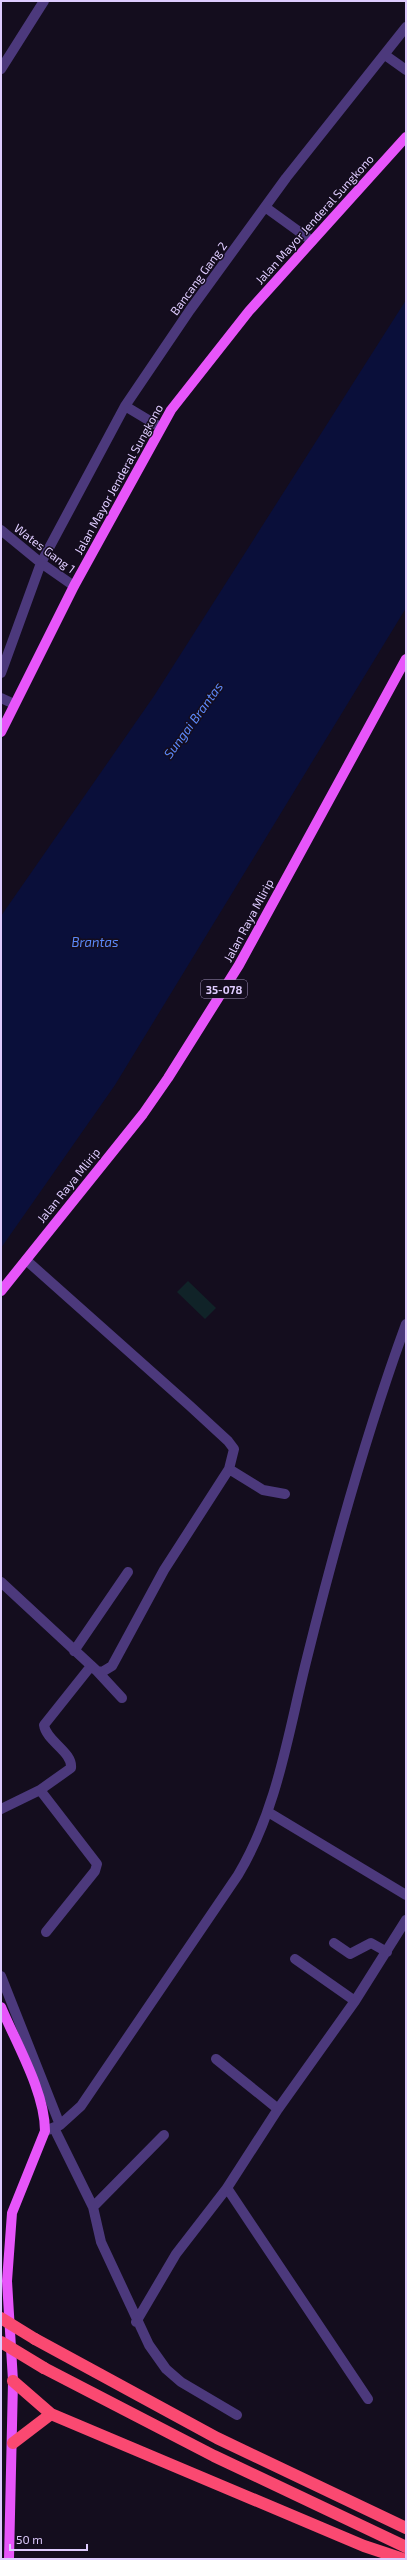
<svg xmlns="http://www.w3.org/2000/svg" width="407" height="2560" viewBox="0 0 407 2560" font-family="'Exo 2',sans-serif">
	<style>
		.green { fill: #102328 }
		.water { fill: #0a0f3a }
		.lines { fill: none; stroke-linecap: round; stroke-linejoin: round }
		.minor { stroke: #4c397c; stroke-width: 10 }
		.major { stroke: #e755fa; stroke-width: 10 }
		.highway { stroke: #fa4971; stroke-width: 12 }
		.highway-bridge { stroke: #fa4971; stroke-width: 12 }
		.labels { text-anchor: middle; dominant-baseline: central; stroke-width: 3; stroke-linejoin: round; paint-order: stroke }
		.shield { fill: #140d1e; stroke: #a192bb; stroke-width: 1 }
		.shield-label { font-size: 11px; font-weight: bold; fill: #decbfe }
		.street-label { font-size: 12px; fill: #decbfe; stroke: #140d1e }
		.water-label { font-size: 13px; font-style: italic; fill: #5c89fb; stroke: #140d1e }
	</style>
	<rect width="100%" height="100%" fill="#140d1e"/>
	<path class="green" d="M188,1281L216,1308L205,1319L177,1292Z"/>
	<path class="water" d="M406,300V608L115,1085L1,1248V916L154,696Z"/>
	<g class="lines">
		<path class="minor" d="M385,55L406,70
			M1,69L44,1
			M265,207L312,241
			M125,406L160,427
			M1,530L41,563L74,586
			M1,673L41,563L125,406L190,310L286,178L406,27
			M1,698L14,704
			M26,1260L190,1406L228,1441L234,1449L229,1469L164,1570L112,1666L102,1672L97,1671
			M229,1469L263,1490L285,1494
			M1,1582L97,1671L122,1698
			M74,1651L128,1572
			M40,1790L97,1864L95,1871L46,1932
			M1,1809L40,1790L71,1768C73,1752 46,1741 44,1725L91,1666
			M268,1812L406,1895
			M334,1943L350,1954L371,1943L387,1952
			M295,1959L355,2001
			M1,1976L60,2125
			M216,2059L278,2109
			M54,2128L93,2207L101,2242L149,2345L166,2369L181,2382L237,2415
			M45,2131L60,2125L81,2106L238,1875C278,1808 288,1733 307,1658C335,1545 366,1433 406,1324
			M227,2188L368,2399
			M93,2207L164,2135
			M136,2322L176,2254L227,2188L278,2109L355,2001L406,1920"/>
		<path class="major" d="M1,732L74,586L171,410L249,311L406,137
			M1,1291L143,1114L168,1078L239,965L406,659
			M1,2007C16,2043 45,2092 45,2131L12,2213L7,2281L13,2381L9,2559"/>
		<path class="highway" d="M35,2339L217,2438L406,2528
			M44,2368L214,2456L406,2547
			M13,2381L51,2414L364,2546L403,2559
			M13,2443L51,2414"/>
		<path class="highway-bridge" d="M1,2318L35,2339
			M1,2342L44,2368"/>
	</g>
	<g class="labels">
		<rect class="shield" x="201" y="980" width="46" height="18" rx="3"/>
		<g class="shield-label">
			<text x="224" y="989">35-078</text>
		</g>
		<g class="street-label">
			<text transform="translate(314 219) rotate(-48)">Jalan Mayor Jenderal Sungkono</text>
			<text transform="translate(198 278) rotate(-54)">Bancang Gang 2</text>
			<text transform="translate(118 479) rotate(-61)">Jalan Mayor Jenderal Sungkono</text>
			<text transform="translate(45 548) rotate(37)">Wates Gang 1</text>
			<text transform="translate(248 920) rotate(-62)">Jalan Raya Mlirip</text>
			<text transform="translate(68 1185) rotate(-51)">Jalan Raya Mlirip</text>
		</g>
		<g class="water-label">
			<text transform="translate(193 720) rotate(-54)">Sungai Brantas</text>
			<text x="95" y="942">Brantas</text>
		</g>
	</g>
	<rect width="407" height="2560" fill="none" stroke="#decbfe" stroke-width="4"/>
	<path d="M10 2544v6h77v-6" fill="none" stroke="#decbfe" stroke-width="2"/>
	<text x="16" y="2544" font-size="12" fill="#decbfe" stroke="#140d1e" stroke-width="3" paint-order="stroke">50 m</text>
</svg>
